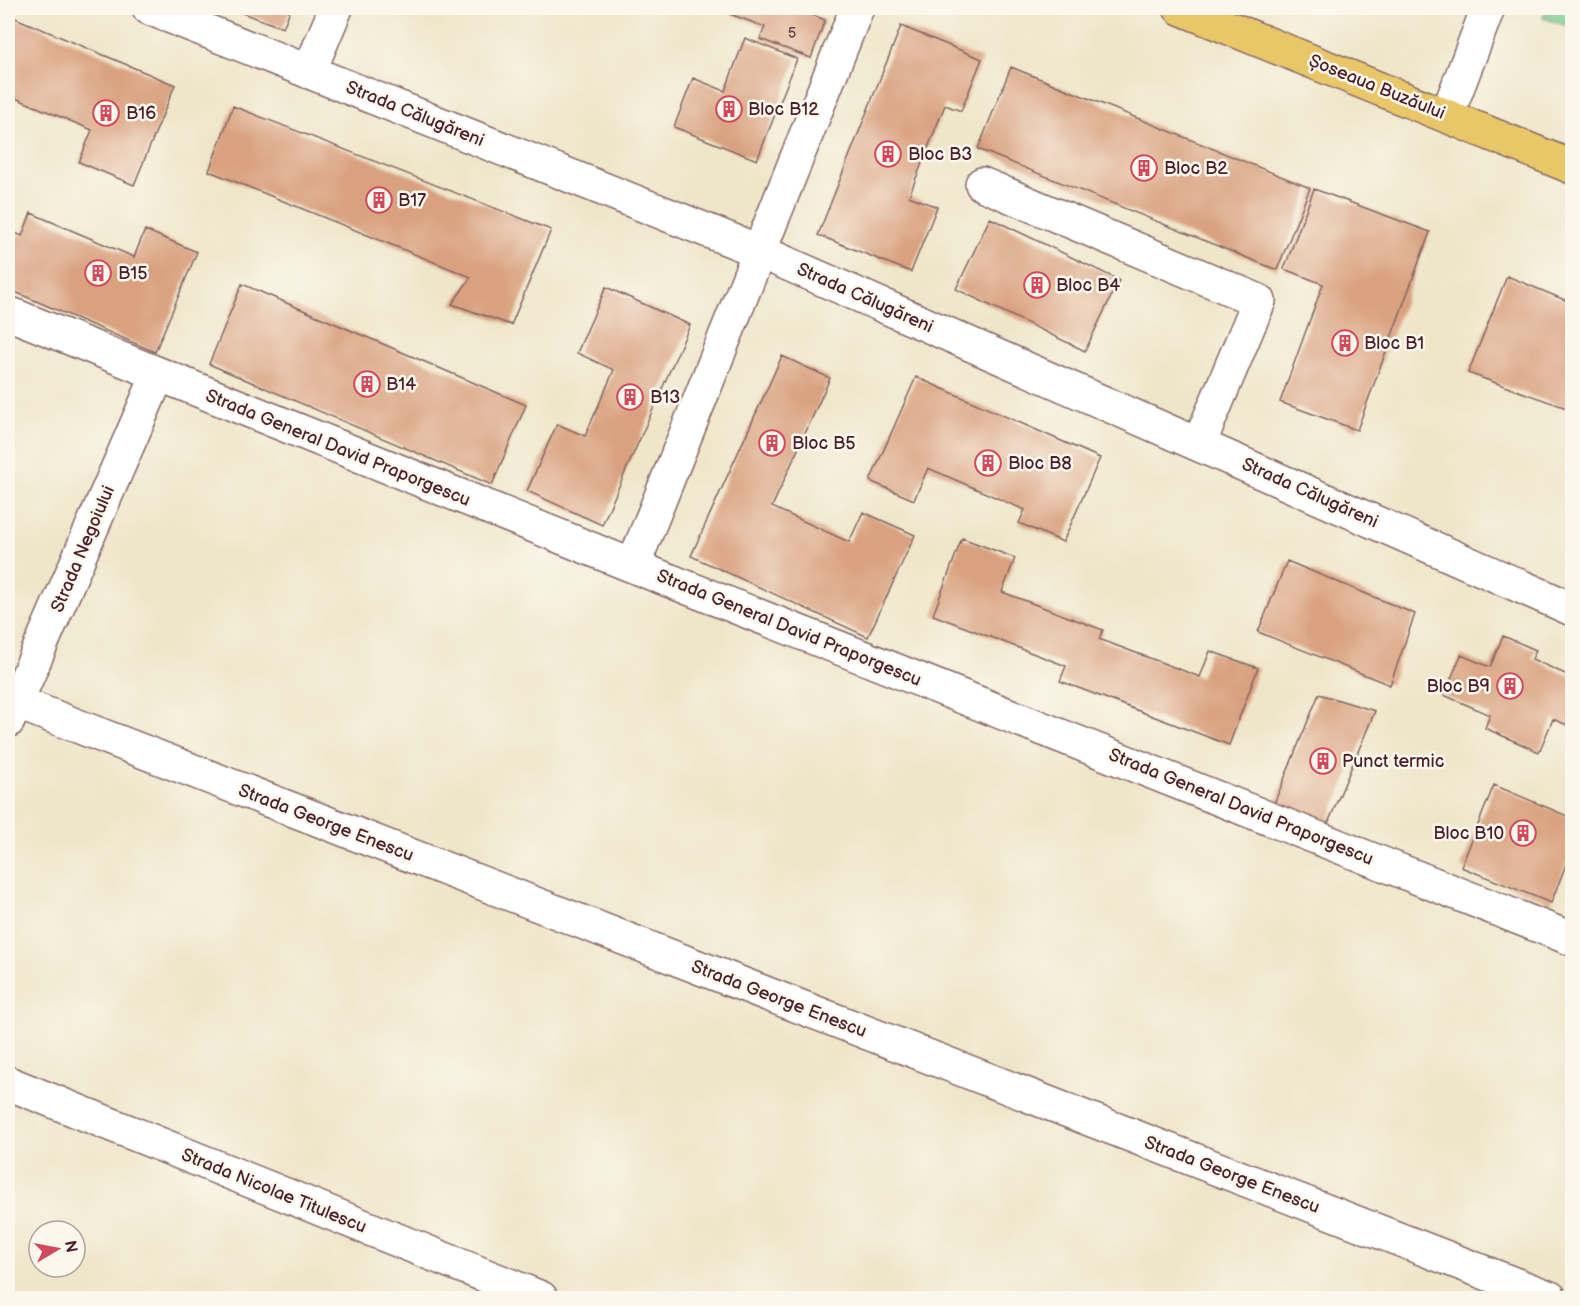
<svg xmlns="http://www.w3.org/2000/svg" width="1580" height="1306" viewBox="0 0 1580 1306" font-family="'Balsamiq Sans',sans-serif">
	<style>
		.green { fill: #74cc91; stroke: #5f765e; stroke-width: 1.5 }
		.building { fill: #d9a17f }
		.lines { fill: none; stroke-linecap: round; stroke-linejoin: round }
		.minor-casing { stroke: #846563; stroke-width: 36 }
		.major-casing { stroke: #846563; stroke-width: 36 }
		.minor { stroke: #fff; stroke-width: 33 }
		.major { stroke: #e9c769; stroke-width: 33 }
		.labels { text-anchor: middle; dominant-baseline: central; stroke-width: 5; stroke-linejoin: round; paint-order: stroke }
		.number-label { font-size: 15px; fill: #6e4040 }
		.street-label { font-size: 18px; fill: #4a1f2b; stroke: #fbf7ec }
		.poi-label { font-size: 18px; fill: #4a1f2b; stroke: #fbf7ec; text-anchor: start }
	</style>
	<rect width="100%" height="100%" fill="#fbf7ec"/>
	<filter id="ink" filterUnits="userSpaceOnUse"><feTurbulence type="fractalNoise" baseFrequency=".0167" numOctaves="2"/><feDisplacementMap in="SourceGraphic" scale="12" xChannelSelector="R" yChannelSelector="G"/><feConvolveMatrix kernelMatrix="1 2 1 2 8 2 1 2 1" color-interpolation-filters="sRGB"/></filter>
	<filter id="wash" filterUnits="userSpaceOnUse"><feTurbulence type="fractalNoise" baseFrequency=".008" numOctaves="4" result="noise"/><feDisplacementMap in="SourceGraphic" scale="24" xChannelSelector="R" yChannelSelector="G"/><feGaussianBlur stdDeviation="1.35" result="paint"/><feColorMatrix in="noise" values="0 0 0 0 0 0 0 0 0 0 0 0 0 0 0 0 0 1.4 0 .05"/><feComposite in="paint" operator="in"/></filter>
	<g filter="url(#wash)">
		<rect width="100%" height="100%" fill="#efe6ca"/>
		<path class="green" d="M1547,8H1572V27L1543,18Z"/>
		<g id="blocks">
			<path class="building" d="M229,8H291L283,28Z
				M714,8H795L825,20L811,58L760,39L765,27Z
				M8,15L175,85L134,185L79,162L92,130L8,95Z
				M901,26L982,59L961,111L945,105L909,196L937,207L911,272L818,235Z
				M745,38L797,59L757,160L674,127L693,78L725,91Z
				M1011,67L1310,188L1277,270L978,149Z
				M233,106L551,230L511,325L452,304L471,277L209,171Z
				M1314,189L1430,232L1357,430L1280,402L1323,284L1284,269Z
				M31,213L134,257L145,230L197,252L155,352L8,289V230L22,236Z
				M990,218L1119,280L1085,351L956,289Z
				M1507,276L1572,303V410L1468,373Z
				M242,284L526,405L492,485L209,364Z
				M606,287L690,325L602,525L527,491L557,424L585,436L614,370L577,353Z
				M782,356L830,378L772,507L849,542L863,512L915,535L868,637L691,556Z
				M916,377L1100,458L1063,542L1019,523L1025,510L928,468L914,500L870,481Z
				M962,538L1015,558L1002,592L1103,630L1099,639L1200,677L1210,651L1258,668L1229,745L1060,681L1066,666L933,615Z
				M1287,561L1415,614L1390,685L1258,632Z
				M1503,636L1536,650L1532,659L1572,677V727L1553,719L1539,752L1485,728L1490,715L1444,695L1461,655L1490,667Z
				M1319,694L1375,711L1326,828L1271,811Z
				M1494,785L1572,818V849L1551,903L1461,867Z"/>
		</g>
	</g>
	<g filter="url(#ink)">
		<use href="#blocks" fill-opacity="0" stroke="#846563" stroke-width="1.5"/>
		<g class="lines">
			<g class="minor-casing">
				<path id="minor" d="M149,8L761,252L1572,609
					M309,72L336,8
					M1447,115L1488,8
					M982,184L1259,301L1199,444
					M8,313L633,566L1572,939
					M633,566L857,8
					M8,699L1550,1298
					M8,721L158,375
					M8,1083L541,1298"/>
			</g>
			<g class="major-casing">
				<path id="major" d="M1180,8L1572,167"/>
			</g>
			<use href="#minor" class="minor"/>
			<use href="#major" class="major"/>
		</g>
	</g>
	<defs>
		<g id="building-ring" transform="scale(1.35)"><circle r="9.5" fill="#fbf7ec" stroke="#d1495b" stroke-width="1.5"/><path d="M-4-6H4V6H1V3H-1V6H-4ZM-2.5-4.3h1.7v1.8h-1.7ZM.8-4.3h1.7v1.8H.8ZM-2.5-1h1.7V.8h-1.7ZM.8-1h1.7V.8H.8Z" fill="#d1495b"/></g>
	</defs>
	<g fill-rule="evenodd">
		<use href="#building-ring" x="729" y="109"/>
		<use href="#building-ring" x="106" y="113"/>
		<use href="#building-ring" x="888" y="154"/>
		<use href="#building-ring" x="1144" y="168"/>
		<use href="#building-ring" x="379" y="200"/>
		<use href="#building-ring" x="98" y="273"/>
		<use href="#building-ring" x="1037" y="285"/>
		<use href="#building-ring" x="1345" y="343"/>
		<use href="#building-ring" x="367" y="384"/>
		<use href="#building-ring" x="630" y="397"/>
		<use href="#building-ring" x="772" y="443"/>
		<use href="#building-ring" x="988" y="463"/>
		<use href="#building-ring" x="1510" y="686"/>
		<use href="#building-ring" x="1323" y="761"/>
		<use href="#building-ring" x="1523" y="833"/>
	</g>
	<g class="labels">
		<g class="number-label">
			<text x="792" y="33">5</text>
		</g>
		<g class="street-label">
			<text transform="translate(1377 87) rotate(22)">Șoseaua Buzăului</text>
			<text transform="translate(415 114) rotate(22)">Strada Călugăreni</text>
			<text transform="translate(865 298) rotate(24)">Strada Călugăreni</text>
			<text transform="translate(338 448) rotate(22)">Strada General David Praporgescu</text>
			<text transform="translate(1310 493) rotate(24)">Strada Călugăreni</text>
			<text transform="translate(83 549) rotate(-67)">Strada Negoiului</text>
			<text transform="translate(789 628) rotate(22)">Strada General David Praporgescu</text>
			<text transform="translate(1241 807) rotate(22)">Strada General David Praporgescu</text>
			<text transform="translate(326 823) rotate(21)">Strada George Enescu</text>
			<text transform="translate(779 999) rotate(21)">Strada George Enescu</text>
			<text transform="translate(1232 1175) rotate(21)">Strada George Enescu</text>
			<text transform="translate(274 1191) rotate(22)">Strada Nicolae Titulescu</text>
		</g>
		<g class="poi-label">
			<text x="748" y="109">Bloc B12</text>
			<text x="126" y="113">B16</text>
			<text x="908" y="154">Bloc B3</text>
			<text x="1164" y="168">Bloc B2</text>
			<text x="398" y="200">B17</text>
			<text x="118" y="273">B15</text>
			<text x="1056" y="285">Bloc B4</text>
			<text x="1364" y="343">Bloc B1</text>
			<text x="386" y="384">B14</text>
			<text x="650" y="397">B13</text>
			<text x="792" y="443">Bloc B5</text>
			<text x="1008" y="463">Bloc B8</text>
			<text x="1490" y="686" text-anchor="end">Bloc B9</text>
			<text x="1342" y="761">Punct termic</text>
			<text x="1504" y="833" text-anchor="end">Bloc B10</text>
		</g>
	</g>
	<rect width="1580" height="1306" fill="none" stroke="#fbf7ec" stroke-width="30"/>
	<g transform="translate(57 1249) rotate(80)"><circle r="28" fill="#fbf7ec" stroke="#b4a19f" stroke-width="1.5"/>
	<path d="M0-4.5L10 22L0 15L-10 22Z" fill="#d1495b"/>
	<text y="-9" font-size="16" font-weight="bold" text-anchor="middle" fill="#4a1f2b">N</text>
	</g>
</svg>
